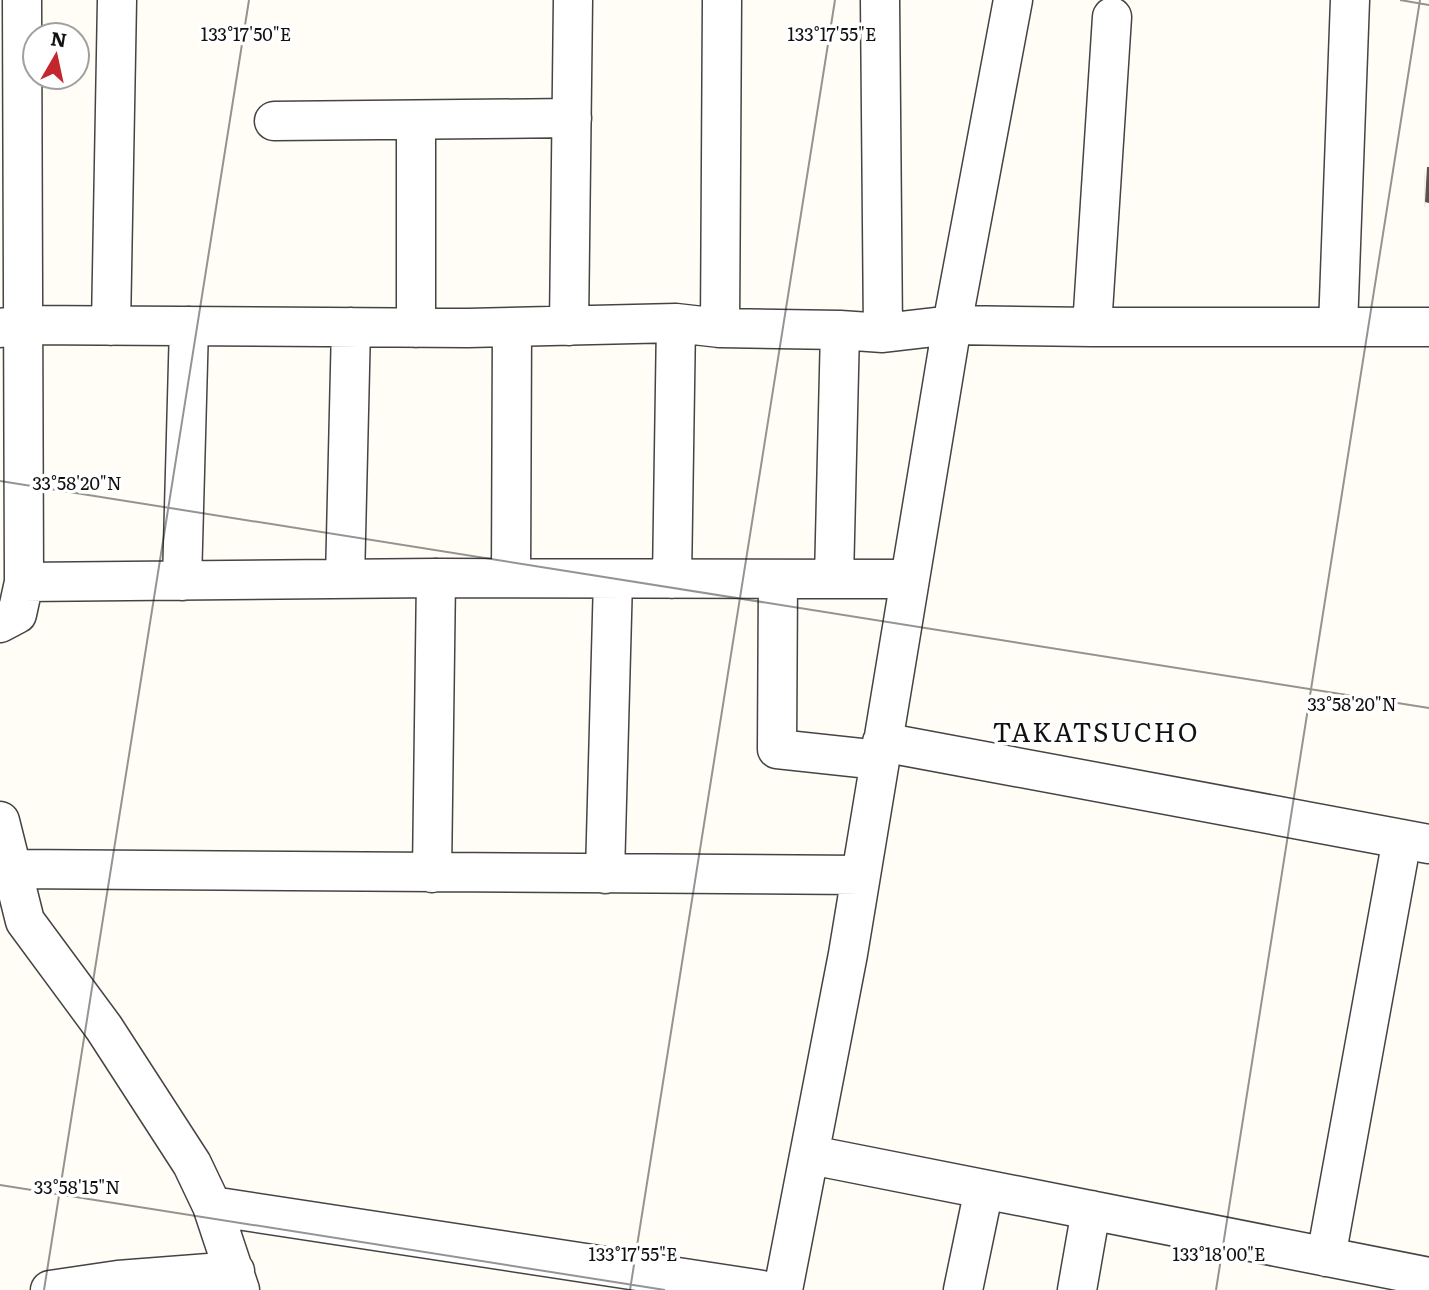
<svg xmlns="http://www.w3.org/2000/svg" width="1429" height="1290" viewBox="0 0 1429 1290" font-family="Literata,serif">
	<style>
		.building { fill: #5a524d; filter: url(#shadow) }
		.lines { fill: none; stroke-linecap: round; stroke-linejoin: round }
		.minor-casing { stroke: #444; stroke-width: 41 }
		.minor { stroke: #fff; stroke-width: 38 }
		.ticks { fill: none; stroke: #111; stroke-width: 2; stroke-opacity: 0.45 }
		.labels { text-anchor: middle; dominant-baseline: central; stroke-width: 7; stroke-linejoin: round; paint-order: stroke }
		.quarter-label { font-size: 26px; letter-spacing: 2px; fill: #111; stroke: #fff }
		.ticks-label { font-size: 18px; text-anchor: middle; fill: #111; stroke: #fff; stroke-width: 7; stroke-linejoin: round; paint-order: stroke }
	</style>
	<defs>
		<filter id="shadow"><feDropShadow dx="-6" dy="6" stdDeviation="2" flood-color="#0004"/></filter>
	</defs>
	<rect width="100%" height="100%" fill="#fffdf5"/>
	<path class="building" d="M1427,167H1429V203L1425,202Z"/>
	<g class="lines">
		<g class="minor-casing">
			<path id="minor" d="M22,0L24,582L436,578L909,579
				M880,0L883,333
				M274,121L572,118
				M111,326L117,0
				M569,326L573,0
				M1092,327L1112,17
				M1338,327L1350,0
				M0,328L25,325L468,328L676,323L720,328L840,330L883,333L952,325L1092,327H1429
				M416,328V120
				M720,328L722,0
				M511,578L512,327
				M345,579L351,327
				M672,579L676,323
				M778,579L777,749L879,760
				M834,579L840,330
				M182,581L189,326
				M0,623L17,614L24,582
				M882,742L1429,844
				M0,821L25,921L104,1028L192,1164L212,1206L240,1290
				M12,869L861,875
				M432,873L436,578
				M605,874L613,579
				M811,1155L1429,1277
				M212,1206L762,1290
				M1326,1257L1402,839
				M50,1290L118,1280L235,1271
				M783,1290L848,954L952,325L1013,0
				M963,1290L984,1189
				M1077,1290L1091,1210"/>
		</g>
		<use href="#minor" class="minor"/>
	</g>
	<path class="ticks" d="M1400,0L1429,5M0,481L1429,708M0,1185L665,1290M44,1290L249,0M630,1290L835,0M1216,1290L1420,0"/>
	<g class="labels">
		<g class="quarter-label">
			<text x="1096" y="730">TAKATSUCHO</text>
		</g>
	</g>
	<g class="ticks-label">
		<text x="246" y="41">133°17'50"E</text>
		<text x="832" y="41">133°17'55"E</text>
		<text x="77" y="490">33°58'20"N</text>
		<text x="1352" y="711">33°58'20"N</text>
		<text x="77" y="1194">33°58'15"N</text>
		<text x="633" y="1261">133°17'55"E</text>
		<text x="1219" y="1261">133°18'00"E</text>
	</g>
	<g transform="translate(56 56) rotate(9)"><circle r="33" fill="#ffffff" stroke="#a0a0a0" stroke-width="2"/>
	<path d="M0-5L12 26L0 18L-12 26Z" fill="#c4262e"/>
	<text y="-10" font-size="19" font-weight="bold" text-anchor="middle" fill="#111111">N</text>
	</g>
</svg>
